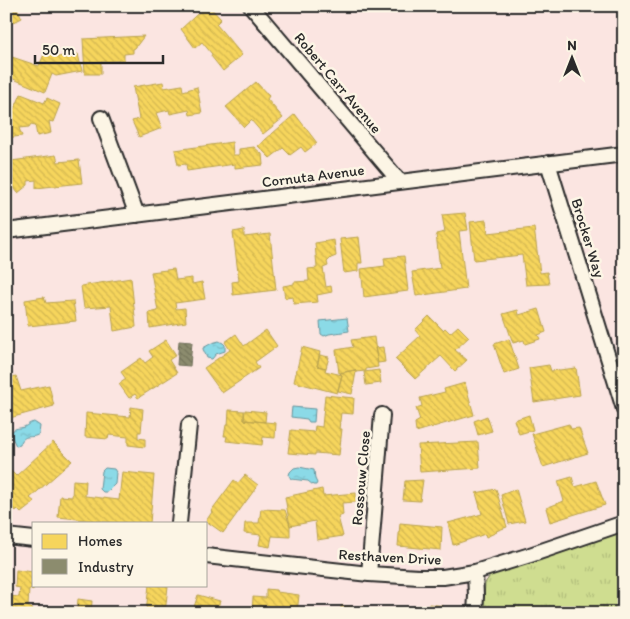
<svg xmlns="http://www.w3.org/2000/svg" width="630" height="619" viewBox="0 0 630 619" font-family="Itim,sans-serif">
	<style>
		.park { fill: url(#park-tufts); stroke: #7d845e }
		.water { fill: url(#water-ripples); stroke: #65949c }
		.homes { fill: url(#homes-back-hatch); stroke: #b9a24d }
		.industry { fill: url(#industry-back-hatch); stroke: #6f6f5a }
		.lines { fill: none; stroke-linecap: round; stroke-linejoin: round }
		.minor-casing { stroke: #2b2b2b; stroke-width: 18 }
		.minor { stroke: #fcf5e5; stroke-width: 14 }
		.labels { text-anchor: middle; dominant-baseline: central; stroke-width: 5; stroke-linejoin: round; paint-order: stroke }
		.street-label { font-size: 15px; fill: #2b2b2b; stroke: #fcf5e5 }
	</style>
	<defs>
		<pattern id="park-tufts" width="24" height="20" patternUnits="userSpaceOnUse" patternTransform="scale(1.25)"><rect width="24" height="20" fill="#cfdd90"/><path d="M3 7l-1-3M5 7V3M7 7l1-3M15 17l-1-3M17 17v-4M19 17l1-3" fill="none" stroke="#b2be7c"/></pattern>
		<pattern id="water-ripples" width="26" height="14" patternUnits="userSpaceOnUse" patternTransform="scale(1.25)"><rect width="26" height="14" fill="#8bdae7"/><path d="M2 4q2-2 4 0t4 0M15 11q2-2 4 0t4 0" fill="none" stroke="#78bbc6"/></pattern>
		<pattern id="homes-back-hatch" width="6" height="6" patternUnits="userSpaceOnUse" patternTransform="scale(1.25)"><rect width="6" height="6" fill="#f6d55c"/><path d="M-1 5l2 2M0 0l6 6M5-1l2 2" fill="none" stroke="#d3b750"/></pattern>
		<pattern id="industry-back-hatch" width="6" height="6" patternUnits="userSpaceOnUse" patternTransform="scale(1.25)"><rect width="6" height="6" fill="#8c8c6e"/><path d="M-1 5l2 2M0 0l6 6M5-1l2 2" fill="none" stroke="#73735b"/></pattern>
	</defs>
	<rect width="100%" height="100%" fill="#fbe5e1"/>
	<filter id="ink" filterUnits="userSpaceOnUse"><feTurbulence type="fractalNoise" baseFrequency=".02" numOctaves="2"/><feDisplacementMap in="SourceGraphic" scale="10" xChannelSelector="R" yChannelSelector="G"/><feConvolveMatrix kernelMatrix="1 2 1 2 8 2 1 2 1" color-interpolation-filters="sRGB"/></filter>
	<g filter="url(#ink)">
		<path class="park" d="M624,531V613H483L485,583L492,573Z"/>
		<path class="water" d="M347,318L349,331L329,334L324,336L321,334L320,321Z
			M219,341L223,343L225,345V351L216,354L212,359L207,358L203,349V348L212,343Z
			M292,407L315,409L314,422H309L307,419L291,417Z
			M34,422L40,426L39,434C31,440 24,432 20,445L16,446L11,435V432C16,427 18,429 24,427C28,425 29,423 34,422Z
			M299,467L314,470L315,479L317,483L316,485H313L308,481L291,479L289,475L290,472L294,468Z
			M105,468L114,469L116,472L115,484L107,492H103L100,489L102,471Z"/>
		<path class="homes" d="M6,6H16L22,18L6,26Z
			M206,6H209L221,19L216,24L242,55L223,71L211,56L212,54L202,42L195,48L181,29Z
			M144,36L135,48L133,49V53L124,54V60L101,62V74H85L83,39Z
			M45,52L58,57L78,54L82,71L56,76L52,74L45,92L6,76V68L12,57L39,66Z
			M163,82L164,88L182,85L183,91L197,87L202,113L190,115L189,110L170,114L169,110L156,113L162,128L139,137L132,121L139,119L133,87Z
			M256,82L269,96L267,99L283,118L263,134L251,120L244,127L226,107Z
			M21,94L44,103L47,98L60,104L53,122L49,121L51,133L37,136L35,125L31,124L29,127L19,128L22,136L6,138V109L15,108Z
			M295,114L317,143L305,152L301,147L290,155L283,148L270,158L258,146Z
			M232,142L233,155H239V149L254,147L262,154L263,165L235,168V164L187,171L186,164L178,165L175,150Z
			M56,155L58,162L79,160L82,183L36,188V180L28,181V185L18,193L6,178V157L11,161Z
			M465,213L468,230L459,231L466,289L416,296L412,272L440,268L436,234L445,232L442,215Z
			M486,220L488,233L534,228L540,273L547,272L549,284L526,285L522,255L474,260L470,222Z
			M244,230V237L270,234L276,290L233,295L232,282L239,281L233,232Z
			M359,237L362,263H358V271L344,273L340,239Z
			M334,240L336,256L331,258L327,262L328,266L323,268L326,287L331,286L332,292L317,295L318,302L294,304L293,297L285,298L283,286L294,284V282L309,281L308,269L317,268L315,243Z
			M404,256L408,291L364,297L361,269L385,266L384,258Z
			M174,269L176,280L192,278V284L202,282L205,299L175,303L176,309L185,308L186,322L150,328L149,313L158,311L151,272Z
			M131,278L136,327L114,331L111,306L84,308L81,286Z
			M44,297L46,303L73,301L76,321L28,326L25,300Z
			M539,309L546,332L538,335L540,339L525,344L524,340L513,343L503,314L518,310L519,315Z
			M429,316L443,330L445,328L450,333L458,326L469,337L455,350L467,360L455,371L441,356L415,379L395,359L420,336L415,330Z
			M266,330L277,346L255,362L259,368L222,393L204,368L230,350L225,342L236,334L244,346Z
			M374,337L378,367L366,369V371L355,372V370L339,373L336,350L353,347L351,340Z
			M509,339L519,369L504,374L494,344Z
			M166,340L176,355L169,360L177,373L138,398L135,394L129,398L119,384L126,379L121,372L141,358L145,363L153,357L149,351Z
			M302,347L320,352L317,366L326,368L325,371L342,375L337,393L294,382Z
			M383,347L385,362L378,363L375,348Z
			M320,355L329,357L326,368L317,366Z
			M549,365L551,371L576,368L580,395L534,402L529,368Z
			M355,370L356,372L352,394L338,391L342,375L340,374L341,373Z
			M379,370L381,383L366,385L364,372Z
			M16,376L21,391L49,385L54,406L6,419V378Z
			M465,383L474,415L416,432L415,423L420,420L416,408L422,406L420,398L445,392L444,389Z
			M325,395L354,398L353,414L341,413L339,429H342L339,455L315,453V455L288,453L291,430L314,432L315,426L322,427Z
			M131,407L143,409L141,432H138V438L145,439V447L128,445V437L109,435L108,439L85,437L86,413L130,417Z
			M229,410L244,411V420L276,423L275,438L263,437L262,445L226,441L227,436H224L226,425H228Z
			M245,410L266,412L265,422L244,420Z
			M529,415L533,430L519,434L514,420Z
			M487,416L492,431L478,435L474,421Z
			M569,424L571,429L579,428L588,453L543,467L532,434Z
			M53,442L72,461L30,498L35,502L21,513L17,509L16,511L6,500V466L16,476Z
			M478,442L480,468L420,472L418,445Z
			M122,472L154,475L150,523H116L58,517L60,496L72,497L73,480L86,481L85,496L119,500Z
			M245,475L258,485L223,533L206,521L212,512L211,511L234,480L238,483Z
			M572,477L575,487L596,481L605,505L550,522L546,508L564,501L558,481Z
			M423,480L420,501L403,500L405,481Z
			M322,489L323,496L356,493V502L342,503L343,515L338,517L343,536L317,540L315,521L290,526L285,497Z
			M496,489L507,527L496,531L497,532L486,537L485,534L453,545L448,523L482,514L476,493Z
			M516,489L525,521L509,524L501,495Z
			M261,509L285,510L290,526V537L272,536L270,547L259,545L261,535L244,533L245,523H259Z
			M400,523L442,527L441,550L398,546Z
			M16,570L34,572L33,590L29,589L28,607L32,608V613H8L9,596L19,597L20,588L15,587Z
			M149,585L168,586L165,613L146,612Z
			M266,589L276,590L277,592L299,595L297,613H282L283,609L275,608L274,613H252L253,597L266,598Z
			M198,595L220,601L216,613L211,611L210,613H192Z
			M78,599L92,601L91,613H46V608L77,610Z
			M429,604L443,606L442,613H428Z
			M341,606L353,607V613H333V610H341Z"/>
		<path class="industry" d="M179,341L192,342L190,366L177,365Z"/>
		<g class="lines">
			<g class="minor-casing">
				<path id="minor" d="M251,6L400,182
					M101,118L137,215
					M548,163L624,409
					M6,231L624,154
					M179,523L189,425
					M6,536L34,539
					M206,556L369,574L419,577H443L475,572L530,555L624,523
					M369,574L382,415
					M475,613L476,596L475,572"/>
			</g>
			<use href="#minor" class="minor"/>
		</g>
	</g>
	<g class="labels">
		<g class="street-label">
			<text transform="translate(338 83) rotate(50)">Robert Carr Avenue</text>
			<text transform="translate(313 176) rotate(-7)">Cornuta Avenue</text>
			<text transform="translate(588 238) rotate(73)">Brocker Way</text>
			<text transform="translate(361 478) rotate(-85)">Rossouw Close</text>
			<text transform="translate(390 557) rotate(3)">Resthaven Drive</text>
		</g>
	</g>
	<rect width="630" height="619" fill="none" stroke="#fcf5e5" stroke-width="25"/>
	<rect x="12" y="12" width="605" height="594" fill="none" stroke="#2b2b2b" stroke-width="2" filter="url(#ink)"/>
	<rect x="32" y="522" width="175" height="65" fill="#fcf5e5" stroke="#a8a49b"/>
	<rect x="42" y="534" width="25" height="15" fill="#f6d55c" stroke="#a8a49b"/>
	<text x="78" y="546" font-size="15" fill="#2b2b2b">Homes</text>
	<rect x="42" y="559" width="25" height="15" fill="#8c8c6e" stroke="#a8a49b"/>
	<text x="78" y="572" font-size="15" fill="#2b2b2b">Industry</text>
	<g transform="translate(572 58)" stroke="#fcf5e5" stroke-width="4" paint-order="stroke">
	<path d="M0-4L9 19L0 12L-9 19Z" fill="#2b2b2b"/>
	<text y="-8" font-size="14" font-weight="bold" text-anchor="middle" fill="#2b2b2b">N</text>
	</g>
	<path d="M35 55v8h128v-8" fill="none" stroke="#2b2b2b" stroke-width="2.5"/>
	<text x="42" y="55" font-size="15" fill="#2b2b2b" stroke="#fcf5e5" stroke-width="4" paint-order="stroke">50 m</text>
</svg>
